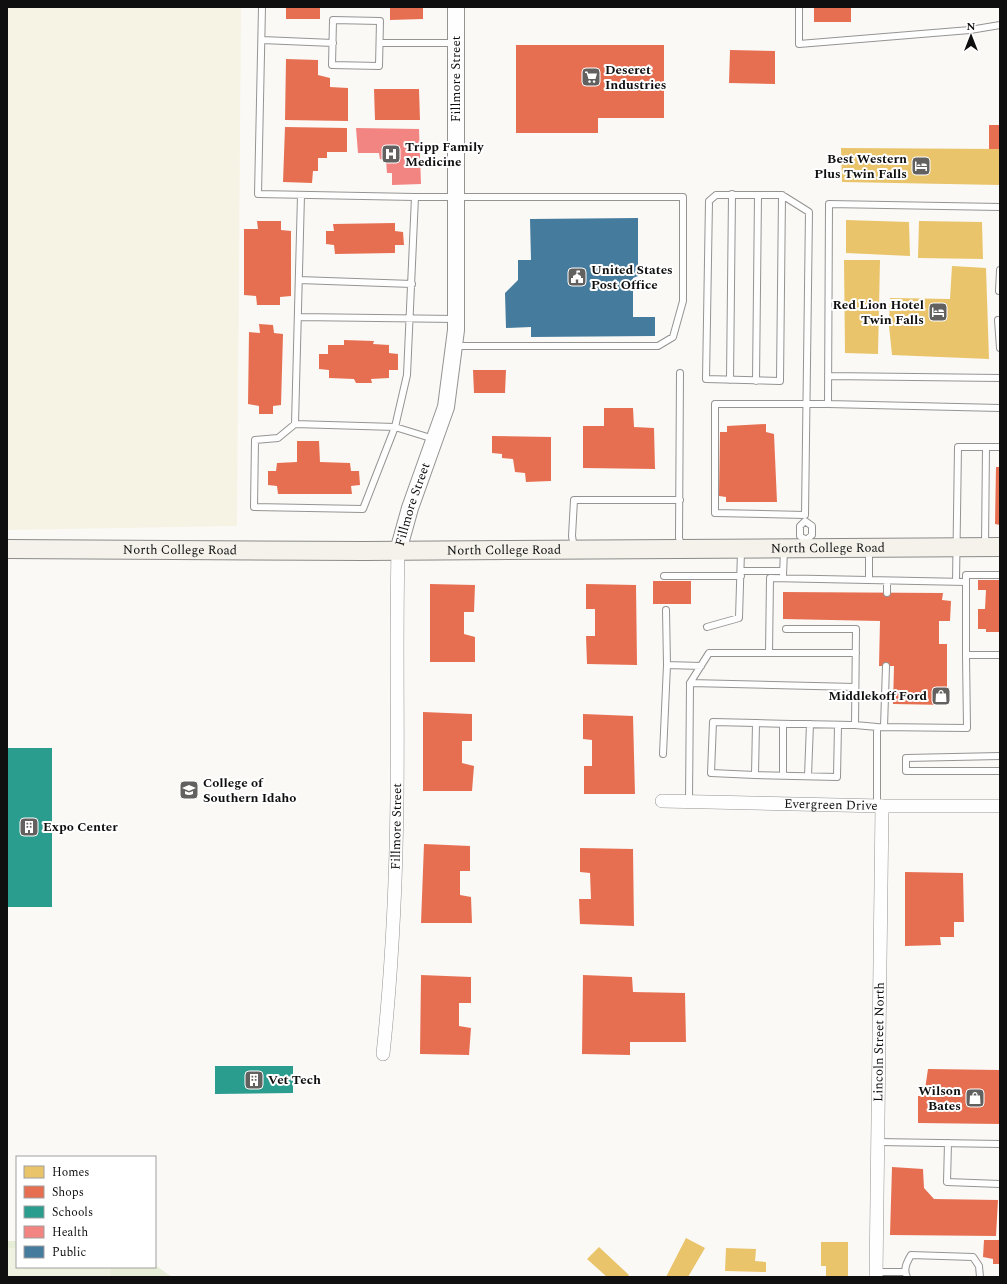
<svg xmlns="http://www.w3.org/2000/svg" width="1007" height="1284" viewBox="0 0 1007 1284" font-family="Spectral,serif">
	<style>
		.farmland { fill: #f6f2e4 }
		.green { fill: #e7eed8 }
		.pitch { fill: #eff2e1 }
		.homes { fill: #e9c46a }
		.shops { fill: #e76f51 }
		.schools { fill: #2a9d8f }
		.health { fill: #f28482 }
		.public { fill: #457b9d }
		.lines { fill: none; stroke-linecap: round; stroke-linejoin: round }
		.service-casing { stroke: #959493; stroke-width: 8 }
		.minor-casing { stroke: #959493; stroke-width: 14 }
		.tertiary-casing { stroke: #959493; stroke-width: 18 }
		.secondary-casing { stroke: #8c8b8a; stroke-width: 20 }
		.service { stroke: #fefefe; stroke-width: 6 }
		.minor { stroke: #fefefe; stroke-width: 13 }
		.tertiary { stroke: #fefefe; stroke-width: 16 }
		.secondary { stroke: #f4f2eb; stroke-width: 18 }
		.labels { text-anchor: middle; dominant-baseline: central; stroke-width: 4; stroke-linejoin: round; paint-order: stroke }
		.poi-label { font-size: 13px; font-weight: bold; fill: #0f0f0f; stroke: #fff; text-anchor: start }
		.street-label { font-size: 13px; fill: #0f0f0f; stroke: #fff }
	</style>
	<rect width="100%" height="100%" fill="#fbf9f6"/>
	<path class="farmland" d="M7,7H241L237,526L7,530Z"/>
	<path class="green" d="M7,1241H17V1267H155V1265L172,1277H7Z"/>
	<path class="pitch" d="M7,1248H17V1267H111L110,1277H7Z"/>
	<path class="homes" d="M841,148L1000,149V185L842,182Z
		M846,220L909,222L910,256L846,253Z
		M919,221L982,222L983,259L918,258Z
		M844,260H880L878,354L845,353Z
		M952,266L986,268L989,359L892,355L889,326L890,298L950,299Z
		M686,1238L705,1248L688,1277H666Z
		M821,1242H848V1277H826V1266H821Z
		M599,1247L629,1275L627,1277H607L587,1259Z
		M726,1248L756,1249L755,1261L766,1262V1272L725,1271Z"/>
	<path class="shops" d="M286,7H320V19H286Z
		M390,7H423V19L390,20Z
		M814,7H851V22H814Z
		M516,45H664V118H598V133H516Z
		M730,50L775,51V84L729,83Z
		M286,59L318,60V75L330,78V87L348,88V121L285,120Z
		M374,89H419L420,120H375Z
		M989,125H1000V149H989Z
		M285,127L347,128V152H327V158H318V171H313L312,183L283,182Z
		M257,221H281V230L291,231V296L280,297V305H257L256,296L244,295V229H258Z
		M395,223V231L403,232L404,245H395V253L335,254L334,245L326,244V231H334L333,224Z
		M259,324L273,325L274,333L283,334L281,405L273,406V414H259V406L248,404L249,332L260,333Z
		M344,340L374,341L373,344L389,345V353L398,354V370H389V378L371,379L372,383H356L354,379L329,378V370L319,369V354H328V345H344Z
		M473,370H506L505,393H474Z
		M604,408H633L634,427L654,428L655,469L583,468V426H604Z
		M766,424V432L774,434L777,502H726V497L719,496L720,432H727V426Z
		M492,436L551,437V481L526,482L525,473L515,472L513,459L502,458V454L492,453Z
		M297,441H319L320,462L350,463L351,471H359L360,485L351,486L352,494H278L277,486L268,485V471H276L277,463L297,462Z
		M996,467H1000V525L995,524Z
		M978,580H1000V632H986V629H978V609H985L986,590H978Z
		M653,581H691V604H653Z
		M430,584L475,585L474,612H464V634L475,637V662H430Z
		M586,584L636,585L637,665L587,664L586,636H595V609H586Z
		M783,592L943,593L942,600L951,601L950,621H939V644H947V705L893,704L894,666H879L880,621L783,619Z
		M423,712L472,714V741H462V763L474,766L472,791H423Z
		M583,714L633,716L635,794H584V766H592V740L583,739Z
		M424,844L470,846V871H460V895L471,897L472,923H421Z
		M580,848L633,849L634,926L580,924L579,899H591L590,873L580,872Z
		M905,872L963,873L964,922H954V937H940L941,945L905,946Z
		M421,975L471,977V1003H459V1026L471,1028L469,1055L420,1054Z
		M583,975L632,977L633,992L685,993L686,1042H630V1055L582,1054Z
		M928,1069L1000,1070V1124L918,1123V1096H924Z
		M892,1167L923,1169L924,1188L934,1199L998,1200L996,1236L890,1235Z
		M984,1240H1000V1264H993V1259L983,1257Z"/>
	<path class="schools" d="M7,748H52V907H7Z
		M215,1066H293V1093L215,1094Z"/>
	<path class="health" d="M356,128L419,129L421,184L392,185V173H387L386,160L380,159L379,153H358Z"/>
	<path class="public" d="M638,218V276L633,278V317H655V336L531,337V327L506,328L505,293L518,280V260H531L530,219Z"/>
	<g class="lines">
		<g class="service-casing">
			<path id="service" d="M262,7L258,194L415,197H683V301L673,337L658,346H454
				M799,7V44L970,30L1000,25
				M333,20L380,21L379,66L332,65Z
				M262,40L333,43
				M380,43H456
				M782,195L780,381L706,379L709,201L716,195H782L809,212L805,515L715,513V404H828L1000,408
				M415,197L407,375L395,427L363,509L254,507L255,440L278,438L295,424L395,427L434,439
				M299,280L412,284
				M999,291L1000,270
				M298,317L456,319
				M998,320L1000,348
				M680,373L679,538L682,548
				M828,376L1000,378
				M730,380L732,194
				M756,381L758,195
				M828,404L829,204L1000,207
				M295,424L301,195
				M805,521L812,526V535L806,540L800,536V526Z
				M985,546L986,447
				M574,548L572,536L574,500H680
				M869,550V580
				M741,571H783
				M783,575L784,550
				M664,576H741
				M956,582L958,447H1000
				M887,593V581
				M666,610L667,665L701,666
				M707,627L739,618L741,551
				M786,629H856L855,725L877,727
				M769,653L770,578L966,582
				M966,655V575H1000
				M690,683L709,653H856
				M838,725L837,777L755,775L756,723C789,724 822,724 855,725
				M884,727L886,666
				M663,754L667,665
				M1000,756L906,758V771H1000
				M755,775L711,773L713,722L756,723
				M783,775V724
				M808,776L810,724
				M689,801L690,683L855,687
				M877,806V727L967,728L966,655H1000
				M878,1142L1000,1144
				M948,1143L947,1182L1000,1184
				M876,1272H905
				M907,1277C903,1269 907,1262 911,1255L973,1257L979,1266L980,1277"/>
		</g>
		<g class="minor-casing">
			<g id="minor">
				<path id="s1" d="M662,801L882,806H1000"/>
				<path id="s2" d="M383,1054C392,969 396,884 397,799C398,717 396,634 398,551"/>
				<path id="s3" d="M876,1277L882,806"/>
			</g>
		</g>
		<g class="tertiary-casing">
			<g id="tertiary">
				<path id="s4" d="M398,551L410,508L446,407L456,330V7"/>
			</g>
		</g>
		<g class="secondary-casing">
			<g id="secondary">
				<path id="s5" d="M7,549L364,551L1000,547"/>
			</g>
		</g>
		<use href="#service" class="service"/>
		<use href="#minor" class="minor"/>
		<use href="#tertiary" class="tertiary"/>
		<use href="#secondary" class="secondary"/>
	</g>
	<defs>
		<g id="supermarket-square" transform="scale(1)"><rect x="-9" y="-9" width="18" height="18" rx="4" fill="#626160" stroke="#fff"/><path d="M-6-5.5h2.5l.6 2H6L4.5 2H-2.5L-4.4-4H-6ZM-1.5 3.2a1.3 1.3 0 1 0 .1 0ZM3 3.2a1.3 1.3 0 1 0 .1 0Z" fill="#fff"/></g>
		<g id="hospital-square" transform="scale(1)"><rect x="-9" y="-9" width="18" height="18" rx="4" fill="#626160" stroke="#fff"/><path d="M-5-5h3v3.5h4V-5h3V5h-3V1.5h-4V5h-3Z" fill="#fff"/></g>
		<g id="hotel-square" transform="scale(1)"><rect x="-9" y="-9" width="18" height="18" rx="4" fill="#626160" stroke="#fff"/><path d="M-6-4.5h1.5V1H6V5H4.5V3h-9V5H-6ZM-4 0a1.8 1.8 0 1 1 3.6 0ZM.5 0V-2.5h3Q6-2.5 6 0Z" fill="#fff"/></g>
		<g id="civic-square" transform="scale(1)"><rect x="-9" y="-9" width="18" height="18" rx="4" fill="#626160" stroke="#fff"/><path d="M-.6-6.5H3V-4.5H.6V-3L4-1V1h2V6H-6V1h2V-1L-.6-3ZM-1.2 2.5V6h2.4V2.5Z" fill="#fff"/></g>
		<g id="shop-square" transform="scale(1)"><rect x="-9" y="-9" width="18" height="18" rx="4" fill="#626160" stroke="#fff"/><path d="M-5-2.5h2.3a2.7 3.5 0 0 1 5.4 0H5L5.5 6h-11ZM-1.5-2.5h3a1.5 2.3 0 0 0-3 0Z" fill="#fff"/></g>
		<g id="university-square" transform="scale(1)"><rect x="-9" y="-9" width="18" height="18" rx="4" fill="#626160" stroke="#fff"/><path d="M0-5L7-2L0 1L-7-2ZM-4 1L0 2.5L4 1V4Q0 6-4 4Z" fill="#fff"/></g>
		<g id="building-square" transform="scale(1)"><rect x="-9" y="-9" width="18" height="18" rx="4" fill="#626160" stroke="#fff"/><path d="M-4-6H4V6H1V3H-1V6H-4ZM-2.5-4.3h1.7v1.8h-1.7ZM.8-4.3h1.7v1.8H.8ZM-2.5-1h1.7V.8h-1.7ZM.8-1h1.7V.8H.8Z" fill="#fff"/></g>
	</defs>
	<g fill-rule="evenodd">
		<use href="#supermarket-square" x="591" y="77"/>
		<use href="#hospital-square" x="391" y="154"/>
		<use href="#hotel-square" x="921" y="166"/>
		<use href="#civic-square" x="577" y="277"/>
		<use href="#hotel-square" x="938" y="312"/>
		<use href="#shop-square" x="941" y="696"/>
		<use href="#university-square" x="189" y="790"/>
		<use href="#building-square" x="29" y="827"/>
		<use href="#building-square" x="254" y="1080"/>
		<use href="#shop-square" x="975" y="1098"/>
	</g>
	<g class="labels">
		<g class="poi-label">
			<text x="605" y="70">Deseret<tspan x="605" dy="15">Industries</tspan></text>
			<text x="405" y="147">Tripp Family<tspan x="405" dy="15">Medicine</tspan></text>
			<text x="907" y="159" text-anchor="end">Best Western<tspan x="907" dy="15">Plus Twin Falls</tspan></text>
			<text x="591" y="270">United States<tspan x="591" dy="15">Post Office</tspan></text>
			<text x="924" y="305" text-anchor="end">Red Lion Hotel<tspan x="924" dy="15">Twin Falls</tspan></text>
			<text x="927" y="696" text-anchor="end">Middlekoff Ford</text>
			<text x="203" y="783">College of<tspan x="203" dy="15">Southern Idaho</tspan></text>
			<text x="43" y="827">Expo Center</text>
			<text x="268" y="1080">Vet Tech</text>
			<text x="961" y="1091" text-anchor="end">Wilson<tspan x="961" dy="15">Bates</tspan></text>
		</g>
		<g class="street-label">
			<text transform="translate(456 79) rotate(-90)">Fillmore Street</text>
			<text stroke="none"><textPath href="#s4" startOffset="49">Fillmore Street</textPath></text>
			<text stroke="none"><textPath href="#s5" startOffset="821">North College Road</textPath></text>
			<text stroke="none"><textPath href="#s5" startOffset="173">North College Road</textPath></text>
			<text stroke="none"><textPath href="#s5" startOffset="497">North College Road</textPath></text>
			<text stroke="none"><textPath href="#s1" startOffset="169">Evergreen Drive</textPath></text>
			<text stroke="none"><textPath href="#s2" startOffset="228">Fillmore Street</textPath></text>
			<text stroke="none"><textPath href="#s3" startOffset="235">Lincoln Street North</textPath></text>
		</g>
	</g>
	<rect width="1007" height="1284" fill="none" stroke="#0f0f0f" stroke-width="16"/>
	<rect x="16" y="1156" width="140" height="112" fill="#ffffff" stroke="#9f9f9f"/>
	<rect x="24" y="1166" width="20" height="12" fill="#e9c46a" stroke="#9f9f9f"/>
	<text x="52" y="1176" font-size="12" fill="#0f0f0f">Homes</text>
	<rect x="24" y="1186" width="20" height="12" fill="#e76f51" stroke="#9f9f9f"/>
	<text x="52" y="1196" font-size="12" fill="#0f0f0f">Shops</text>
	<rect x="24" y="1206" width="20" height="12" fill="#2a9d8f" stroke="#9f9f9f"/>
	<text x="52" y="1216" font-size="12" fill="#0f0f0f">Schools</text>
	<rect x="24" y="1226" width="20" height="12" fill="#f28482" stroke="#9f9f9f"/>
	<text x="52" y="1236" font-size="12" fill="#0f0f0f">Health</text>
	<rect x="24" y="1246" width="20" height="12" fill="#457b9d" stroke="#9f9f9f"/>
	<text x="52" y="1256" font-size="12" fill="#0f0f0f">Public</text>
	<g transform="translate(971 36)" stroke="#ffffff" stroke-width="3" paint-order="stroke">
	<path d="M0-3L7 15L0 10L-7 15Z" fill="#0f0f0f"/>
	<text y="-6" font-size="11" font-weight="bold" text-anchor="middle" fill="#0f0f0f">N</text>
	</g>
</svg>
